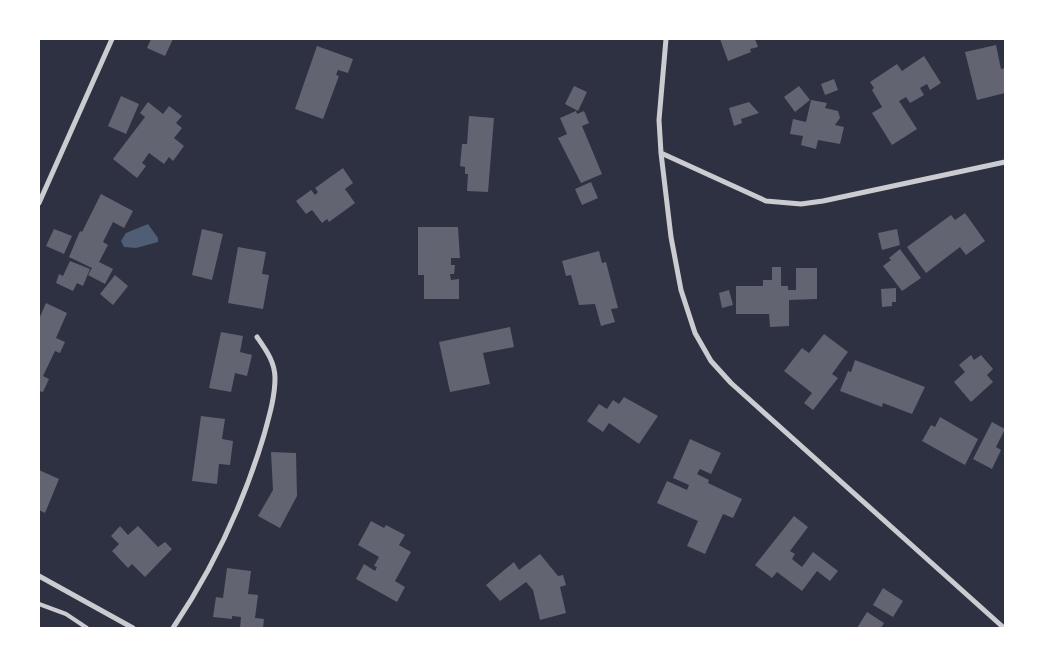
<svg xmlns="http://www.w3.org/2000/svg" width="1044" height="667" viewBox="0 0 1044 667" font-family="Roboto,sans-serif">
	<style>
		.water { fill: #4f5d75 }
		.building { fill: #626471 }
		.lines { fill: none; stroke-linecap: round; stroke-linejoin: round }
		.service { stroke: #caccd0; stroke-width: 4 }
		.minor { stroke: #caccd0; stroke-width: 5 }
	</style>
	<rect width="100%" height="100%" fill="#2d3142"/>
	<path class="water" d="M148,224L158,238V242L136,248L124,247L121,241L126,233Z"/>
	<path class="building" d="M151,39H173L165,56L147,48Z
		M720,39H755L758,47L750,49L751,52L728,61Z
		M996,45L1001,69L1005,68V93L977,100L965,52Z
		M317,46L353,59L348,73L338,70L336,75L339,76L323,119L295,109Z
		M924,56L941,83L930,90L927,84L920,88L924,95L910,103L906,97L899,101L917,129L892,145L872,113L882,107L872,90L874,88L870,82L897,64L902,71Z
		M834,79L838,90L825,95L821,84Z
		M574,86L587,92L578,111L565,104Z
		M799,86L810,100L795,112L784,97Z
		M121,96L139,104L126,134L108,126Z
		M811,100L827,103L825,108L838,111L840,118L835,125L844,127L840,144L818,140L816,149L801,145L803,136L790,134L793,119L806,122Z
		M148,102L163,114L169,106L182,116L176,123L182,128L174,138L184,146L173,161L169,157L164,164L149,153L142,163L146,166L137,178L113,159L145,117L140,113Z
		M749,102L759,113L741,119L742,123L734,126L729,108Z
		M576,111L577,114L584,111L589,123L582,126L602,174L581,183L558,138L567,134L560,118Z
		M469,116L494,118L488,192L467,191L468,174H465V167L460,166L462,144H467Z
		M343,168L353,183L345,189L355,203L329,222L327,219L322,223L312,210L306,214L296,201L311,190L315,195L318,192L315,188Z
		M591,182L598,198L582,205L575,189Z
		M101,194L133,211L124,228L113,222L103,242L108,245L99,262L113,269L105,284L88,275L92,268L69,257L80,231L82,232Z
		M965,213L985,241L966,255L960,247L926,273L907,247L951,215L955,220Z
		M418,227H458L460,258H451V265H455L454,274H450L451,280L459,279V299H424V275H418Z
		M54,229L72,236L64,254L46,246Z
		M202,229L223,234L212,280L192,275Z
		M897,229L900,245L882,250L878,233Z
		M238,247L266,252L262,274L269,275L263,309L228,303Z
		M900,249L921,278L902,291L883,266L891,260L889,258Z
		M599,251L602,263L606,262L618,308L611,309L615,322L601,326L595,304L579,305L571,275L566,276L562,261Z
		M70,261L90,269L83,286L77,283L73,291L56,283L59,274L63,276Z
		M772,267H781V286H788V290H796V268H817V299L789,300V326L770,327L769,314H736V286H763V280H772Z
		M115,275L128,286L113,305L100,294Z
		M896,288V302H892V306L882,307L881,289Z
		M729,290L733,305L722,308L719,293Z
		M46,303L67,313L56,338L65,342L60,353L55,351L43,376L49,379L43,392L39,391V319Z
		M510,327L514,347L483,353L490,384L450,392L439,342Z
		M221,332L243,336L240,352L252,355L247,376L235,373L231,392L209,388Z
		M824,334L848,352L832,374L838,378L813,410L804,403L812,393L784,371L802,348L809,353Z
		M971,355L974,360L981,355L993,369L987,375L993,382L971,402L954,382L965,372L959,365Z
		M855,360L925,387L912,414L883,403L882,407L840,391L848,371L851,372Z
		M624,397L658,416L639,444L609,423L603,432L587,421L599,404L607,409L613,400L619,404Z
		M201,416L225,419L222,439L233,441L230,465L219,464L217,484L192,481Z
		M940,417L978,439L965,465L922,441L931,425L935,427Z
		M992,422L1005,429L996,447L1001,450L992,469L973,459Z
		M690,439L721,453L711,474L700,469L697,474L709,480L708,483L742,499L733,518L723,514L705,554L687,546L698,521L657,503L667,481L687,490L689,485L673,478Z
		M271,452L296,453L297,496L280,528L258,516L273,490Z
		M39,470L59,479L45,513L39,510Z
		M794,516L808,527L790,551L795,554L792,559L802,567L813,552L838,571L830,581L817,571L802,591L777,572L772,578L755,565Z
		M371,521L384,528L386,525L405,535L399,545L411,552L395,581L405,587L397,602L356,579L364,564L375,571L377,567L374,566L379,557L358,545Z
		M120,526L128,535L138,526L158,547L165,542L172,549L145,577L132,564L128,568L112,551L119,544L111,536Z
		M540,554L558,576L563,575L566,585L560,587L566,613L540,620L533,590L526,582L500,601L486,585L514,562L519,570Z
		M227,568L251,571L248,594L258,595L255,618L264,619L263,628H240L241,617L232,616V619L213,617L216,597L223,598Z
		M883,588L903,601L893,617L873,605Z
		M867,612L884,623L881,628H857Z"/>
	<g class="lines">
		<path class="service" d="M39,604L66,614L87,628"/>
		<path class="minor" d="M666,39L659,120L661,153L671,237L681,290L695,333L711,361L731,383L1004,628
			M661,153L766,201L801,204L823,201L1005,162
			M39,203L112,39
			M39,576L133,628
			M173,628C212,570 244,502 264,435C269,417 275,397 275,378C275,362 266,350 257,337"/>
	</g>
	<rect width="1044" height="667" fill="none" stroke="#ffffff" stroke-width="80"/>
</svg>
